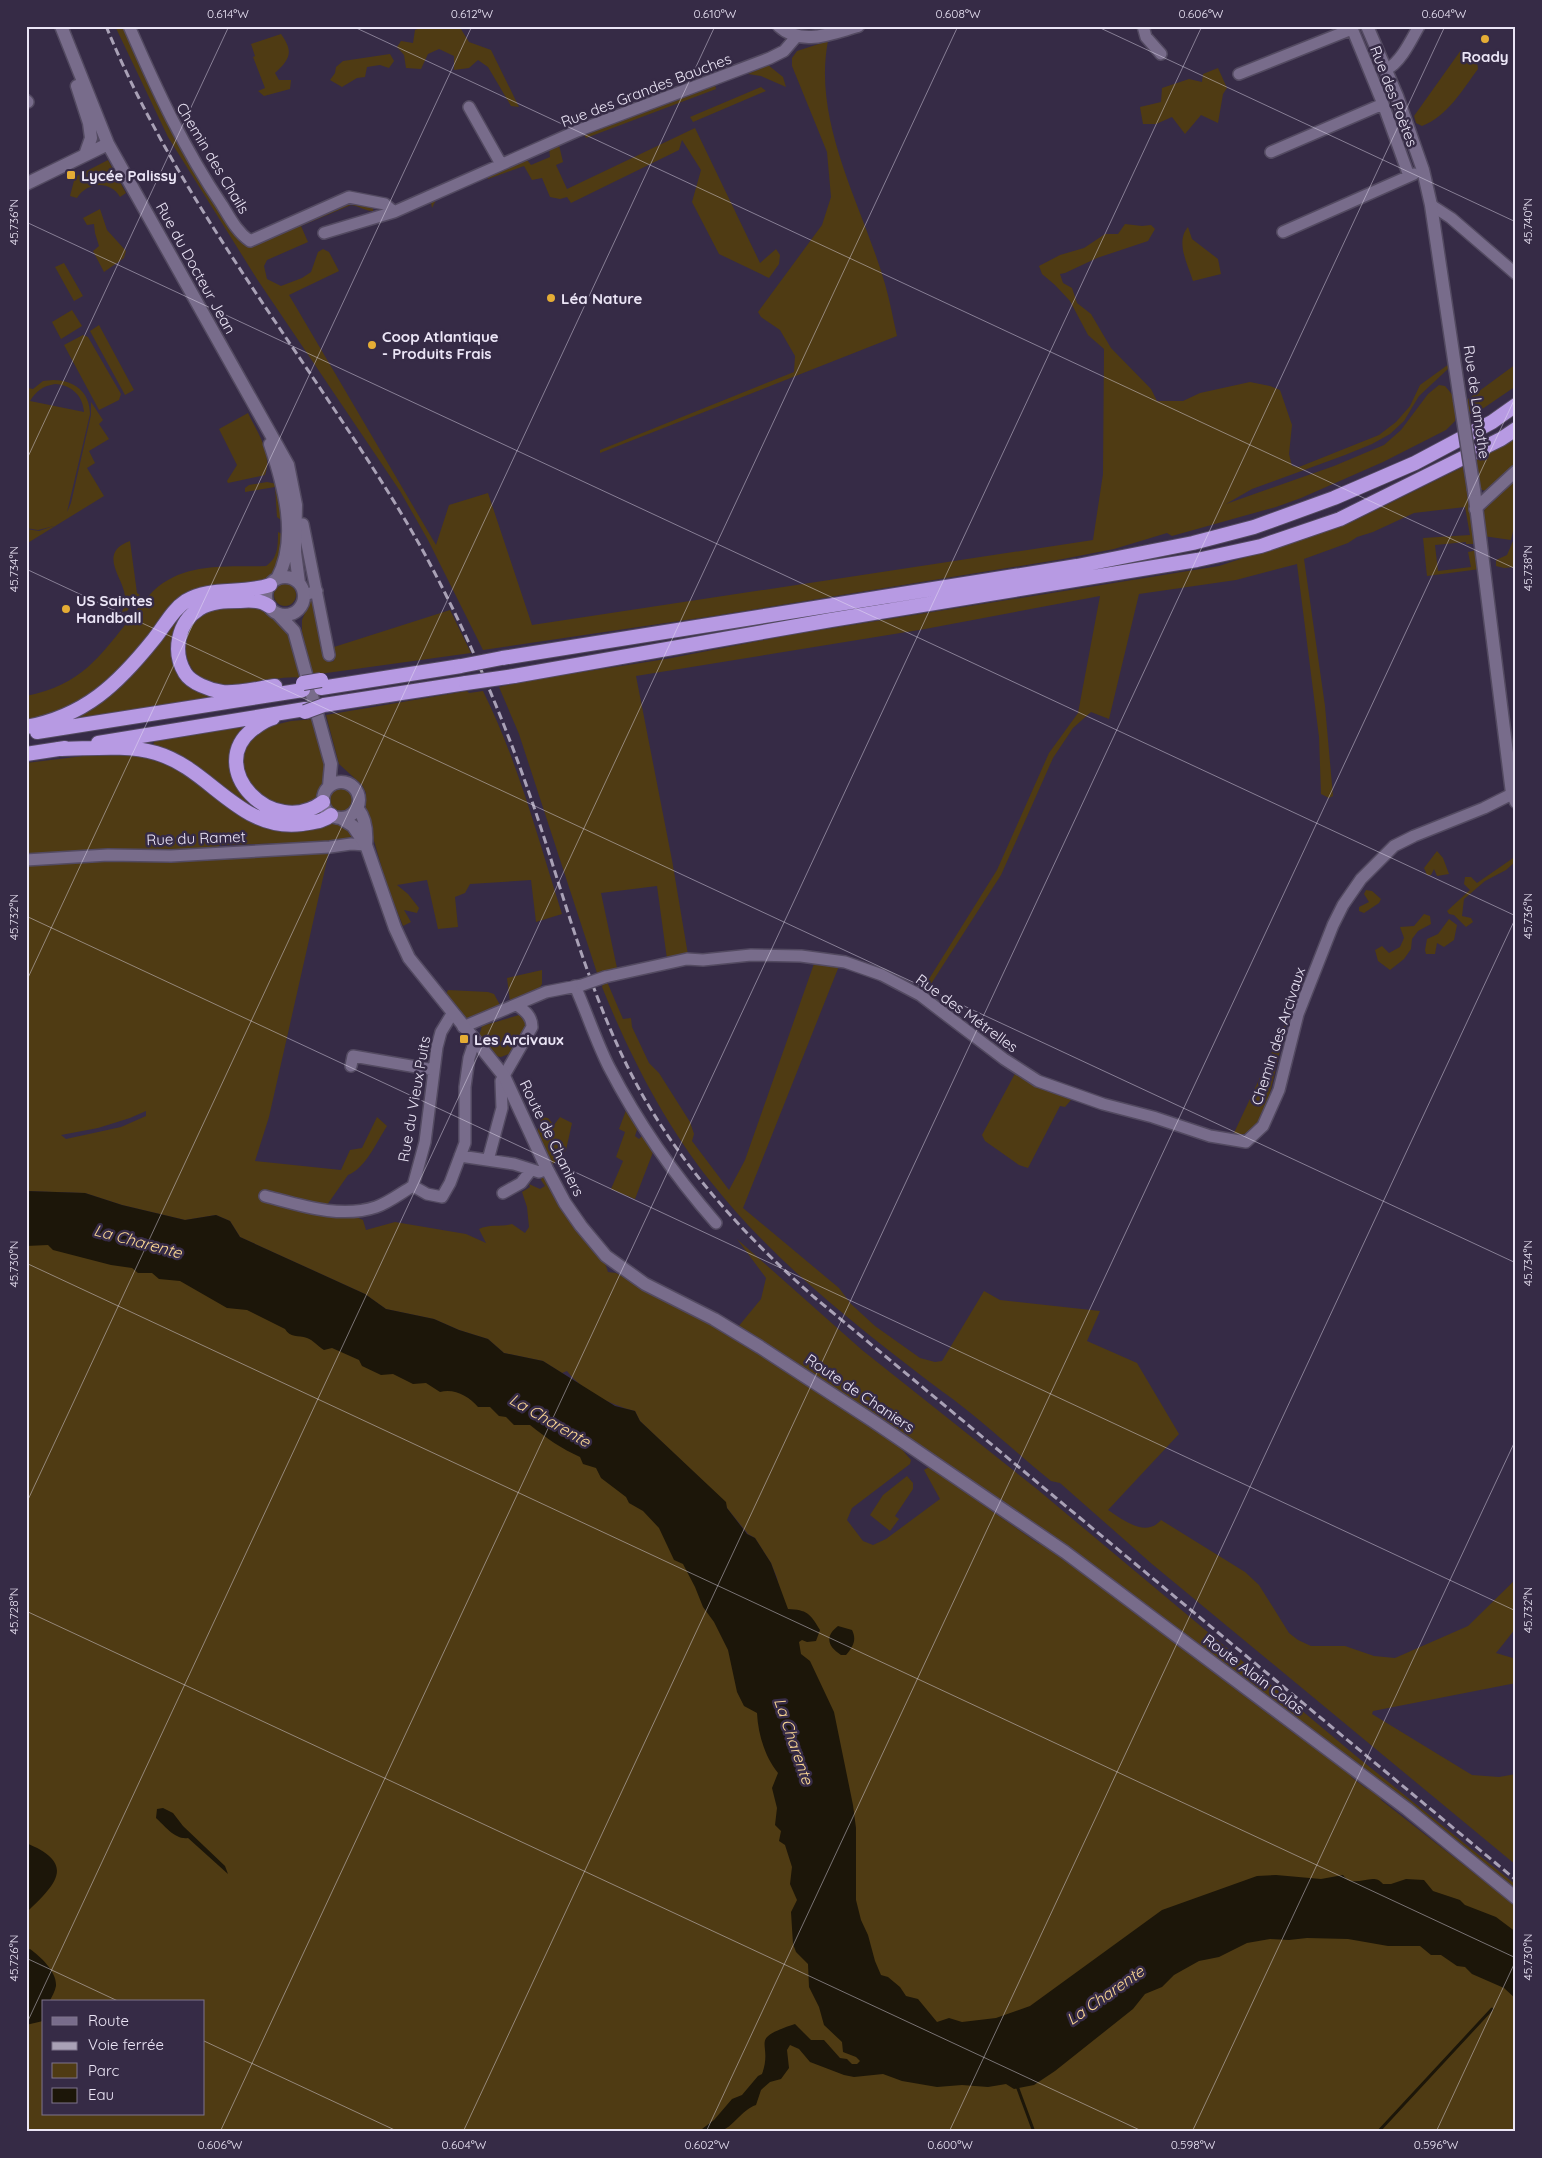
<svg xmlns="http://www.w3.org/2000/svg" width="1542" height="2158" viewBox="0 0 1542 2158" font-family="Quicksand,sans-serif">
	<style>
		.green { fill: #4f3b13; fill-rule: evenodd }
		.water { fill: #1c1609 }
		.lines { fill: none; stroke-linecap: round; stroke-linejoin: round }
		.stream { stroke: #1c1609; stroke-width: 3 }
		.minor-casing { stroke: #534a61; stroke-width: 14 }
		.tertiary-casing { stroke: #534a61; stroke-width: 15 }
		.trunk-casing { stroke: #534a61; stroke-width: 16 }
		.minor { stroke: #786c8b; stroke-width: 11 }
		.tertiary { stroke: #786c8b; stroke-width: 12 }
		.trunk { stroke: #b79ae3; stroke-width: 14 }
		.rail { stroke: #a9a1b6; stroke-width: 3; stroke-dasharray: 8 4; stroke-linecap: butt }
		.minor-bridge-casing { stroke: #534a61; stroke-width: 14; stroke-linecap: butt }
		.tertiary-bridge-casing { stroke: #534a61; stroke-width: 15; stroke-linecap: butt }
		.trunk-bridge-casing { stroke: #534a61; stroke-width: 16; stroke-linecap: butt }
		.minor-bridge { stroke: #786c8b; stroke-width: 11 }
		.tertiary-bridge { stroke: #786c8b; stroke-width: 12 }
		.trunk-bridge { stroke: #b79ae3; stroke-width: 14 }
		.ticks { fill: none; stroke: #ebe5f6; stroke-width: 1; stroke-opacity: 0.45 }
		.poi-dot { fill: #e5ad35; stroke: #362b46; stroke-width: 2 }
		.labels { text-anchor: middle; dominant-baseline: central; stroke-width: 5; stroke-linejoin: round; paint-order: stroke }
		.poi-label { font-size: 15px; font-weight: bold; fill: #ebe5f6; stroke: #362b46; text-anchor: start }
		.street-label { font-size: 15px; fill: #ebe5f6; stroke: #362b46 }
		.water-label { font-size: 16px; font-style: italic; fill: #fbd794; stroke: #362b46 }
		.neatline { fill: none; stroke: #ebe5f6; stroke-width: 2 }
		.ticks-label { font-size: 12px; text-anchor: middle; fill: #ebe5f6 }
	</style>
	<rect width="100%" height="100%" fill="#362b46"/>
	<path class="green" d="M115,26H124L205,187L240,242L250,245L347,202L373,207V211C365,211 359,206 351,205L301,226L308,242L267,260L264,266L267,279L281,286L302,278L311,272L318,252L323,249L329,252L339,271L289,295L436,545L449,505L488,493L532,625L1093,540L1103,474L1104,349L1088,335L1070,301L1055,285L1042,274L1039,266L1060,255L1084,248L1105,234H1118L1125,224L1142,226L1151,225L1155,229L1148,241L1097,258L1065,273L1060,274L1063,283L1072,288L1077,303L1091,314L1111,348L1151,389L1157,401H1183L1200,393L1250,382L1270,386L1280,390L1292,425L1289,454L1292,466L1299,467L1379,435L1396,422L1410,406L1420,385L1449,364V368L1419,396L1404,421L1390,434L1372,444L1345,455L1252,489L1226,504L1334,466L1384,445L1401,430L1428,394L1439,385L1445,386L1455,398V421L1446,430L1383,462L1301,498L1276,507L1172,536L1167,533L1114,549L1063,559L713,616L483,650L428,540L400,491L257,279L168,137Z
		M425,26H459L469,42L491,50L519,107L511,106L488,67L478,60L469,68L454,70V56L439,49L428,54L421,69L406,68L404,55L397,47L401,41L413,43L415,30Z
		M281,34C294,52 290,59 275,73L279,80H291L290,89L264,96L258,91L265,88L253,57L255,56L251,44Z
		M828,41C812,123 863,207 885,284C890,301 893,319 897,336L600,453V450L794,372L795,356L780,330L761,317L758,312L822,225L831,197L827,152L792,66V58L797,51Z
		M1461,50L1477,62L1478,69C1463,89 1447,117 1422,126L1416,123L1414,116Z
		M390,54L394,61L389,68L380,65L367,67L365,77L357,78L342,87L330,80L335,73L336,67L343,61Z
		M768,65L783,77L786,87L761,76L748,74Z
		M1218,68L1227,88L1223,94L1218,123L1201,115L1185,134L1172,117L1156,124H1143L1140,107L1161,102L1162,88L1189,79L1202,82L1203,74Z
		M715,84L716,89L586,138L584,135Z
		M761,87L766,91L693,122L690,117Z
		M695,128L760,263L776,249L780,255L779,264L769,278L719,254L692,202L701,170L682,140L679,150L571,203L567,197L560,199L550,197L542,178L532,180L524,166L488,179L487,176L436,200L432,208L431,202L437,196L524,159L528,161L531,165L550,157L549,147L559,145L563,162L556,165L567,189Z
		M108,160L126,193L120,197C110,180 87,182 77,198L70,196L75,177Z
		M100,209L107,230L126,251L124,258L104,272L93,251L99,246L95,233L94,224L87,225L83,218Z
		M1188,227L1192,239L1218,259L1221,274L1193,281C1188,265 1175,242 1188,227Z
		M64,263L83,296L74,301L55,267Z
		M72,310L82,326L61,339L52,322Z
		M99,325L134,390L125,395L90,331Z
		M83,335L88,337L121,394L119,400L99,410L64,345Z
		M1516,364V386L1472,416L1468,409L1467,400Z
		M53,380C74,380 90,392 90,414L67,512L71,503L91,415V402L103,420L99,424L109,439L89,451L95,463L87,468L104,496L26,544V529L39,531L54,526L38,530L26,528V393L28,388L33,389L43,381ZM55,384C72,385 83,396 84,412L30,401C36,391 43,386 55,384Z
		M248,413C257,432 273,454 265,475L228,483L227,481L237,465L219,429Z
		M1516,437V463L1504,478L1487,491L1482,490L1477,485L1476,460Z
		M1463,467L1476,544H1466V542L1435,545L1438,571L1471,567L1468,552L1477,550L1480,569L1427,576L1423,538L1470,535L1465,507L1414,513L1373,532L1357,537L1348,543L1304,559L1325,706L1333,796L1329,798L1321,794L1319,737L1297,564L1236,580L1139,594L1109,719L1091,712L1073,728L1053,758L1001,875L929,987H924L997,870L1049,753L1078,713L1100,596L925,629L636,676L672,860L688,955L667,959L657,886L601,893L617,968L598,976L519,734L499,687L525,681L666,659L790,635L1219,566L1350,523Z
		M1516,479V519L1511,540L1483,536L1482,517L1485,509Z
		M267,482L277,484L285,523L277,517L275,487L245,492V488L249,485Z
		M278,532L282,534C282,548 283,564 274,576C263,590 212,589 194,591L106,686L68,710L26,723V696C82,685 99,657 133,615C143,602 153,588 168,580C196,563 234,567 266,566C278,558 278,546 278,532Z
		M1516,534V567L1504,568L1496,566V560L1507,555Z
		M130,541L137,593L140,595L127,611L122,612C124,607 126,602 125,596C123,577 97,553 130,541Z
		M274 595a11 11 0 1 1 22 0a11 11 0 1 1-22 0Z
		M312,596L326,660L328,662L334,661V647L450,610L471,653L312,675L302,631V620Z
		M195,604L174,643L204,693L211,697L69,722C89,709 108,698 125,681C149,656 167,624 195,604Z
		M246,606C286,608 293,647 304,678C275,673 244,692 216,685C187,678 177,646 194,622C196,619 198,616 201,614C213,606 232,607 246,606Z
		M467,691L469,693L483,691C518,762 538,838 562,914L536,922L531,880L470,884L465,893L455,897L458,927L438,929L427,880L397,885L408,894L419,908L417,913L404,910L411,922L403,926L387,886L366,813V793L362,785L339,764L326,715Z
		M314,719L327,769L325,782L314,804L297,809L267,802L245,780L242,757L247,744L266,727L291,721Z
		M253,724C247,732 235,743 233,752C222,798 281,835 319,810L322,816C309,819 295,823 281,822C249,819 215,780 188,763C177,757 164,753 153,749L154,741Z
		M122,753C164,760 181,770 214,796C227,806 240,819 255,824C271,830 284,832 301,830C324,828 333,813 352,836L350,841L220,845L212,853L330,847L269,1117L255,1161L341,1170L350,1150L362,1148L377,1117L387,1126C377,1141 366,1168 348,1175L327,1205L363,1220L366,1230L395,1222L466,1234L486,1243L479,1229C489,1224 501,1227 512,1224L525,1233L529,1227L527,1207L522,1192L530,1187L529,1184L540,1189L545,1186L541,1180L542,1176L545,1177L576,1230L605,1263L608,1272L616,1273L710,1324L760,1354L898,1445L911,1460L910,1464L852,1508L847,1520L863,1541L873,1545L886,1539L940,1499L924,1470L929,1467L1039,1544L1046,1542L1059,1552L1062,1559L1135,1611L1149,1624L1295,1734L1302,1732L1308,1737L1310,1745L1315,1749H1322L1349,1769L1351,1777L1367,1789H1375L1380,1793L1381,1800L1516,1906V2132H26V1235L156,1261L420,1370L577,1444L638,1495L752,1666L879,2063L777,1578L771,1563L755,1538L748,1534L727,1508L725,1502L640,1421L635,1411C611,1405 582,1391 567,1371L562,1373L543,1361L504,1353L488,1339L459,1330L434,1319L386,1309L365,1294L240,1237L230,1221L216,1215L185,1220L122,1205L85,1193L26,1191V763L92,755ZM146,1111V1116L121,1127L66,1139L61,1135L98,1128L130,1118ZM44,2002H204V2114H44Z
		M330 800a11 11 0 1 1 22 0a11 11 0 1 1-22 0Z
		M1437,851L1443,858L1449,874L1437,876L1434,869L1431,875H1427L1424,868Z
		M1516,856V861L1506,870L1485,881L1464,899L1462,916L1471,918L1473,922L1466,927L1454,915L1449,914L1447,911L1470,890L1464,884L1465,877H1471L1477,883Z
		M1366,890L1372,891L1381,899L1379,903L1364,913L1359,911V907L1369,902L1364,894Z
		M1424,914L1430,916L1431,924L1418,931L1412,939L1411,949L1404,959L1390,970L1378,961L1375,950L1382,946L1389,953L1400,947L1404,938L1400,927L1414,926Z
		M1449,919L1457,925L1454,940L1444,947L1437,943L1435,954H1426L1425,950L1427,939L1438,934Z
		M816,958L841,961L743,1208L839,1288L851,1304L875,1326L920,1358L935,1362L942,1361L984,1291L1000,1300L1100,1311L1087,1341L1137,1363L1179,1434L1108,1510C1123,1520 1146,1538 1161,1520L1245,1572L1259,1585L1289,1633L1298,1640L1311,1646H1345L1374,1656L1395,1658L1468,1626L1516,1579V1628L1496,1653L1516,1659V1683L1373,1711L1372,1714L1472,1775L1499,1777L1516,1774V1865L1152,1564L1060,1483L1051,1481C1015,1452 981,1419 943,1392C861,1330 775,1263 711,1182C664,1123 630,1056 602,987L605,977L623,1019L631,1018L632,1027L649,1063L659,1073L690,1122L694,1134L692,1141L729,1190L745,1160Z
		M542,970V984L539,989L510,1002L507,978Z
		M448,990L488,992L494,994L500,1005L472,1020H466L446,994Z
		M519,1015L528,1024L514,1052L501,1057L495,1056L479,1036L482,1026Z
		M1288,1018L1265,1114L1250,1131L1244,1134L1233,1135Z
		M1018,1068L1066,1095L1071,1100L1065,1107L1060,1106L1028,1168L1019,1165L985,1141L982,1135Z
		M628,1105L639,1123L635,1136L639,1139L645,1133L655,1147L635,1199L611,1189L623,1161L616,1157L625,1132L619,1129Z
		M542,1117L548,1118L554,1125L560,1117L572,1123L566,1150L552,1165L537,1132Z
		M737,1239L862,1350L1038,1490L1356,1756L1516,1885V1890L1431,1819L1383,1785L738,1327L761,1299L766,1278Z
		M907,1476L913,1483V1489L895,1516L899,1519L890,1531L870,1515L883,1495Z"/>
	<path class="water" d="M26,1191L85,1193L122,1205L185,1220L216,1215L230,1221L240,1237L365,1294L386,1309L434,1319L459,1330L488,1339L504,1353L543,1361L615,1406L635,1411L640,1421L726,1502L727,1508L747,1534L755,1538L771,1563L788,1609C807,1610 810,1613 820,1630L816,1641L807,1642L802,1640L799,1642L801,1654L810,1661L834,1712L853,1805L856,1828V1900L861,1920L868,1935L875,1961L881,1975L888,1977L900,1987L906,1996L918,1999L937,2022L949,2018L962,2022L996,2018L1030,2006L1162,1910L1257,1876L1276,1875L1321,1879L1343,1875C1354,1891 1373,1870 1383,1884H1391L1406,1879L1424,1880L1433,1891L1460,1900L1465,1905L1496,1917L1516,1932V1999L1504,1988L1472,1974L1465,1967L1457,1966L1441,1955H1431L1420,1946H1388L1348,1939L1307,1938L1289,1940L1270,1939L1247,1943L1219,1957L1199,1961L1174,1975L1162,1987L1145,1994L1133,2009L1055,2071L1034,2085L1014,2089L1006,2084L988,2087L962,2085L937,2087L902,2081L883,2074L854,2077L844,2075L810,2062L799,2049L790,2045L787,2050L789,2068L781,2079L770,2082L761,2090L756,2105C741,2110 734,2127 719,2132C713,2133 704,2132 698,2132L714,2120L732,2099L742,2095L758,2076L762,2074C774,2041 746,2040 795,2024L811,2040H824L840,2058L847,2059L852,2064H857L860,2061L856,2057L843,2052L842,2042L824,2025L819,2007L809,1987L808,1964L796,1952L793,1944L791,1912L797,1900L790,1884L792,1867L785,1845L779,1841L781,1831L775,1825L777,1808L772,1788L778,1773C765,1757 758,1734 757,1713L744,1706L737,1692L728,1650L714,1622L703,1607L695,1587L683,1564L674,1560L659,1528L643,1511L629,1503L626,1497L601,1478L596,1468L583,1464L580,1457C562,1449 546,1438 530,1425H514L506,1417L499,1416L490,1407H478C469,1396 454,1388 440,1392L426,1383L413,1384L393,1374L381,1375L362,1366L359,1360L332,1348L324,1350C319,1347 313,1340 307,1338C298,1335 290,1338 285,1329L247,1310L227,1308L180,1281L159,1279L152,1273H138L132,1268L111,1265L53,1250L48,1245L26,1246Z
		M838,1626L852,1630C857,1640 853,1647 846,1655H841C827,1646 825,1636 838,1626Z
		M163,1808L173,1813L183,1826L225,1866L228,1874L188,1838C175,1840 165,1826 156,1818L157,1809Z
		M26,1843C78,1864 55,1885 26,1913Z
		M30,1949C41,1957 57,1972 56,1986C55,1991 52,1997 49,2002H44L43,2021L26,2025V1950Z"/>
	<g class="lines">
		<path class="stream" d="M1017,2086L1034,2132
			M1378,2132L1492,2009"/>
		<g class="minor-casing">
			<path id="minor" d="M129,26C156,88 184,149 222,205C230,218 237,232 250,241L349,197L385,204L394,212
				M1143,26L1146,37L1161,54
				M1351,26L1383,104L1409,176
				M1387,69C1401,62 1411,40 1419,26
				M1239,74L1352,29
				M26,100L28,102
				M469,107L501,164
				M1271,152L1383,104
				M1431,205L1451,218L1516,274
				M1283,232L1414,174
				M324,233L394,212L577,131L770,58L784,51L796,37
				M1475,509L1516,471
				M303,524L329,655
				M304,595L317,591
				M26,860L108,855L171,856L330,847L351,844L366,845
				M605,977L687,959L703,960L751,955L801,956L845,962L882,975L920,995L1004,1059L1038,1081L1103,1104L1153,1117L1210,1136L1246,1142L1263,1126L1279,1090L1298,1014L1333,925L1343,905L1361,879L1394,846L1414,836L1484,808L1516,792
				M575,986C587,1013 596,1041 609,1067C638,1123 675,1176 716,1223
				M463,1027L546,992L582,985
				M351,1066L353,1056L434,1070
				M460,1156L514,1164L539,1172L547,1169
				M488,1160L502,1108L501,1081L532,1027C532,1016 525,1011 517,1005
				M413,1186L427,1194L442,1197L450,1183L465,1143V1087L469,1058L475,1040
				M503,1193L521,1183L531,1170
				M265,1196C300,1205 340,1219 376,1207C388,1203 401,1193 413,1186L425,1142L437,1047L441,1032L452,1014"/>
		</g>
		<g class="tertiary-casing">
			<path id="tertiary" d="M61,26L108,144L288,465L296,505L295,552L299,583
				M779,26C802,47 832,33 858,26
				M1367,26L1397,96L1423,170L1431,205L1460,400
				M77,86L89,123L91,138L85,155
				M26,184L108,144
				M270,444C284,486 299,539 277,579
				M1474,490L1512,793L1516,802
				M266 596a19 19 0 1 1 38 0a19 19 0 1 1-38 0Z
				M278,614L294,631L331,764L329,786
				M323 800a18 18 0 1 1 36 0a18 18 0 1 1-36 0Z
				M358,809C366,819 367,832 366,845
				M342,819L353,826L366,845L395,928L409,958L504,1076L547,1169L565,1203L581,1226L606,1256L645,1284L714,1319L760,1347L873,1421L1065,1552L1407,1809L1516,1898"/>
		</g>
		<g class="trunk-casing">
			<path id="trunk" d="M269,606C261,600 249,600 240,601C226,601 211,601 199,609C178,622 172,652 185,673C191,683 210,690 222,692C234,694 261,688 275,686
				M502,658L1077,566L1193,543L1254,527L1334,498L1415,463L1492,422L1516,405
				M514,676L831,620L1197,560L1261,546L1340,519L1501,439L1516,429
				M321,688L461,666
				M324,705L466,683
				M273,718C265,720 259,725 253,729C204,767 272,840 323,802
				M26,727C85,716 118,684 154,639C164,627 172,610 186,601C210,586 242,595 270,585
				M37,732L303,690
				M98,743L305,709
				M57,749C89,749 125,744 156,753C211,769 239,832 302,824C313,822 323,822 331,815
				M26,754L65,748"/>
		</g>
		<use href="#minor" class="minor"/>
		<use href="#tertiary" class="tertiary"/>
		<use href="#trunk" class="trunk"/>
		<path class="rail" d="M106,26C162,163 250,283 332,406C366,457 400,508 429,562C472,643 507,727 536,813C568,909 593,1007 643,1096C688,1174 747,1238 814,1297L1516,1880"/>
		<g class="minor-bridge-casing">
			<path id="minor-bridge" d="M582,985L605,977"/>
		</g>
		<g class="tertiary-bridge-casing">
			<path id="tertiary-bridge" d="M1460,400L1474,490"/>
		</g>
		<g class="trunk-bridge-casing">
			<path id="trunk-bridge" d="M461,666L502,658
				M303,683L321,680
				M466,683L514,676
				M305,712L324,705"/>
		</g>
		<use href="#minor-bridge" class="minor-bridge"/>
		<use href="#tertiary-bridge" class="tertiary-bridge"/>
		<use href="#trunk-bridge" class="trunk-bridge"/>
	</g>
	<path class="ticks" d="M352,26L1516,569M1096,26L1516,222M26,222L1516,916M26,461L229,26M26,569L1516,1263M26,916L1516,1611M26,982L472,26M26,1263L1516,1958M26,1504L715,26M26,1611L1144,2132M26,1958L120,2002M26,2025L958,26M204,2041L399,2132M220,2132L1202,26M463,2132L1445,26M706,2132L1516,396M949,2132L1516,917M1192,2132L1516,1439M1436,2132L1516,1960"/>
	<g class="poi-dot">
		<circle cx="1485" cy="39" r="5"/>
		<rect x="66" y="170" width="10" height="10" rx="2.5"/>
		<circle cx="551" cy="298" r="5"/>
		<circle cx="372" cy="345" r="5"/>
		<circle cx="66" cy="609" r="5"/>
		<rect x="459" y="1034" width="10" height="10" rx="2.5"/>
	</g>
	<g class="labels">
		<g class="poi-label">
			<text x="1485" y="56" text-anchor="middle">Roady</text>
			<text x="81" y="175">Lycée Palissy</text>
			<text x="561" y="298">Léa Nature</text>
			<text x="382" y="336">Coop Atlantique<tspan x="382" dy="17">- Produits Frais</tspan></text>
			<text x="76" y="600">US Saintes<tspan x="76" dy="17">Handball</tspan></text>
			<text x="474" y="1039">Les Arcivaux</text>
		</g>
		<g class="street-label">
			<text transform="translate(646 90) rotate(-21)">Rue des Grandes Bauches</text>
			<text transform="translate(1394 96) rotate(69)">Rue des Poètes</text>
			<text transform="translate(213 158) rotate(59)">Chemin des Chails</text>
			<text transform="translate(196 268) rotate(61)">Rue du Docteur Jean</text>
			<text transform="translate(1477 402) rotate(82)">Rue de Lamothe</text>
			<text transform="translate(196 838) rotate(-2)">Rue du Ramet</text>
			<text transform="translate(967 1013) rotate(36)">Rue des Métrelles</text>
			<text transform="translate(1278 1036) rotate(-72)">Chemin des Arcivaux</text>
			<text transform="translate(414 1099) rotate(-80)">Rue du Vieux Puits</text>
			<text transform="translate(552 1138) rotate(64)">Route de Chaniers</text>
			<text transform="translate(860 1393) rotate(34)">Route de Chaniers</text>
			<text transform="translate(1254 1674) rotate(37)">Route Alain Colas</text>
		</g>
		<g class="water-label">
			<text transform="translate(138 1241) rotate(15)">La Charente</text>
			<text transform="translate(550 1420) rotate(30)">La Charente</text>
			<text transform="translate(794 1741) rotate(71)">La Charente</text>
			<text transform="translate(1105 1995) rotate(-35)">La Charente</text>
		</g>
	</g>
	<rect width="1542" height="2158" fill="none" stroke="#362b46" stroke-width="55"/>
	<rect x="42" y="2000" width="162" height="115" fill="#362b46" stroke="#7e758c"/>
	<rect x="52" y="2017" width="25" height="8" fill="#786c8b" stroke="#7e758c"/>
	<text x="88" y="2026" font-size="15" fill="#ebe5f6">Route</text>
	<rect x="52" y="2042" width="25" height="8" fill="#a9a1b6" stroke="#7e758c"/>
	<text x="88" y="2050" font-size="15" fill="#ebe5f6">Voie ferrée</text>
	<rect x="52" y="2063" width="25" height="15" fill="#4f3b13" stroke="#7e758c"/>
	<text x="88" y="2076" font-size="15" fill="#ebe5f6">Parc</text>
	<rect x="52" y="2088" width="25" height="15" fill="#1c1609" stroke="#7e758c"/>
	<text x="88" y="2100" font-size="15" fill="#ebe5f6">Eau</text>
	<rect x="28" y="28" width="1486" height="2102" class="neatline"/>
	<g class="ticks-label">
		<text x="228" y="18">0.614°W</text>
		<text x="472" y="18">0.612°W</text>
		<text x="715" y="18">0.610°W</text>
		<text x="958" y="18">0.608°W</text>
		<text x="1201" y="18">0.606°W</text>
		<text x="1444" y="18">0.604°W</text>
		<text transform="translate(1528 221) rotate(-90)" y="4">45.740°N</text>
		<text transform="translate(14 222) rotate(-90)" y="4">45.736°N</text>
		<text transform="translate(1528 568) rotate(-90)" y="4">45.738°N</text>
		<text transform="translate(14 569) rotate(-90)" y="4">45.734°N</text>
		<text transform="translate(1528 916) rotate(-90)" y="4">45.736°N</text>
		<text transform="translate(14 917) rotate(-90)" y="4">45.732°N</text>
		<text transform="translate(1528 1263) rotate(-90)" y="4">45.734°N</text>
		<text transform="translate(14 1264) rotate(-90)" y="4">45.730°N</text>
		<text transform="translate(1528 1610) rotate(-90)" y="4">45.732°N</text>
		<text transform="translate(14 1611) rotate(-90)" y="4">45.728°N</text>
		<text transform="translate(1528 1957) rotate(-90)" y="4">45.730°N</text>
		<text transform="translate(14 1958) rotate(-90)" y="4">45.726°N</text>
		<text x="220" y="2149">0.606°W</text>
		<text x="464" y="2149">0.604°W</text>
		<text x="707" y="2149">0.602°W</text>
		<text x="950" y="2149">0.600°W</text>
		<text x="1193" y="2149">0.598°W</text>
		<text x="1436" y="2149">0.596°W</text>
	</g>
</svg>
